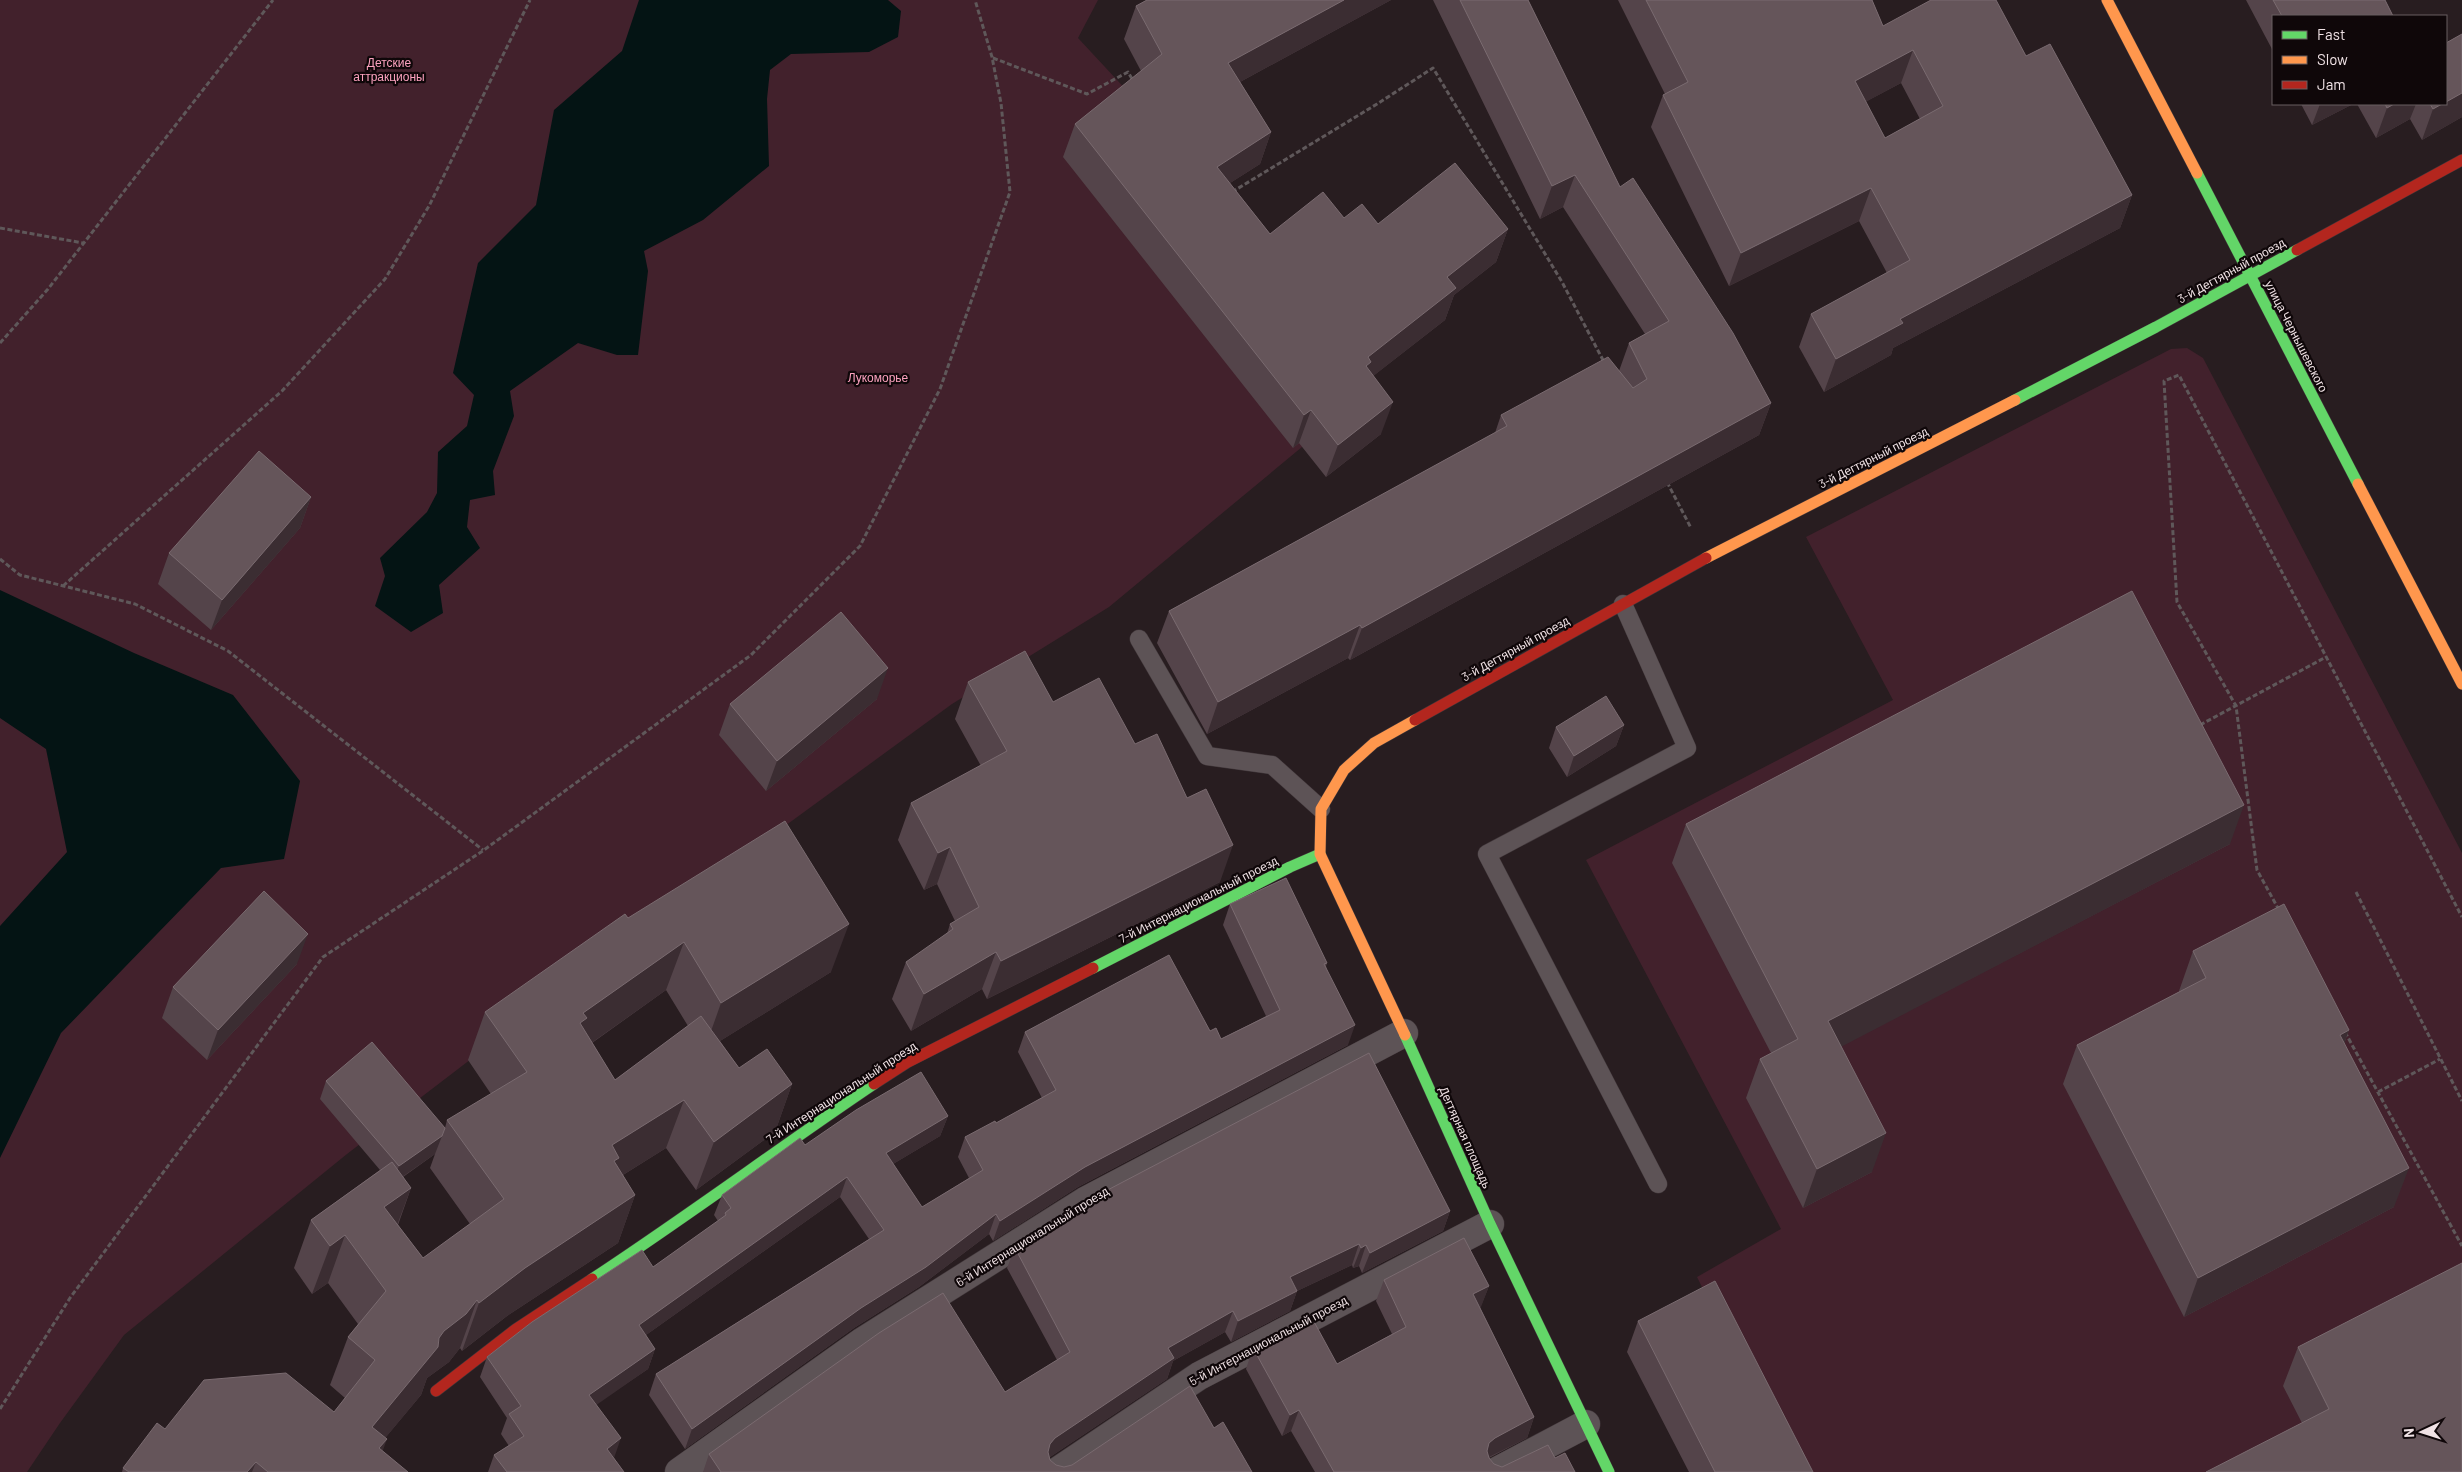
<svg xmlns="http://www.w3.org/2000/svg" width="2462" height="1472" viewBox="0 0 2462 1472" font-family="Barlow,sans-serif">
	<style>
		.green { fill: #42212c }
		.water { fill: #041414 }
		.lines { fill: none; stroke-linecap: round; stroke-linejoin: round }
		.lane-casing { stroke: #41373a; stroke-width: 19 }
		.street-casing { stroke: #41373a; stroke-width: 29 }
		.fast-casing { stroke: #41373a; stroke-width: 12 }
		.slow-casing { stroke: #41373a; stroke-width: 12 }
		.jam-casing { stroke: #41373a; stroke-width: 12 }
		.path { stroke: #5f585a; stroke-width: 3; stroke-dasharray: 5 2.5; stroke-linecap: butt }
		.lane { stroke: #5d5356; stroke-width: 18 }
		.street { stroke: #5d5356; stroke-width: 28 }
		.fast { stroke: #63d668; stroke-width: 11 }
		.slow { stroke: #ff974d; stroke-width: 11 }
		.jam { stroke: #b3261e; stroke-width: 11 }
		.wall { fill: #54444a; fill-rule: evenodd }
		.shaded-wall { fill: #3b2d32 }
		.building { fill: #65555a; stroke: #7a6b70; fill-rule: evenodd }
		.labels { text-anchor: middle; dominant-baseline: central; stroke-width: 4.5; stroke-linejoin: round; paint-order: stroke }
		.park-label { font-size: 12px; fill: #fba1be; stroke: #0f0709 }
		.street-label { font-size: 12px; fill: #f0e2e5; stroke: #0f0709 }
	</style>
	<rect width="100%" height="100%" fill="#281d20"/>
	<path class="green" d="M0,0H1098L1078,38L1131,95L1366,394L1109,607L952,704L582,974L347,1154L124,1335L60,1423L27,1472H0Z
		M2187,348L2203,358L2462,853V1472H1794L1697,1277L1781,1229L1586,860L1893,700L1806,537L2171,349Z"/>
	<path class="water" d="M639,0H888L901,11L898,37L869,52L791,54L770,70L767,99L769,166L703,220L644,251L648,271L638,355H617L578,343L510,391L514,416L493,471L495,495L470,500L467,527L480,548L439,585L443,613L411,632L375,606L385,576L380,558L427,512L437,493L438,452L467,426L474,395L453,373L478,263L536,205L554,110L622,51Z
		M0,590L134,653L233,695L300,781L284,859L221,868L61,1033L0,1158V926L67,852L46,749L0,718Z"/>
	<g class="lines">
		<g class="lane-casing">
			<path id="lane" d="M1623,604L1687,748L1487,854L1658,1184
				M1139,639L1207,756L1272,765L1321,809"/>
		</g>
		<g class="street-casing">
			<path id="street" d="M679,1472L863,1341L1085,1201L1404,1033
				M1056,1472L1199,1376L1490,1224
				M1495,1472L1586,1424"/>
		</g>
		<g class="fast-casing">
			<path id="fast" d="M2197,173L2358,484
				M2015,400L2156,327L2297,250
				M1093,968L1290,867L1320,854
				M1405,1035L1490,1224L1609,1472
				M592,1279C688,1216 779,1148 874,1084"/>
		</g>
		<g class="slow-casing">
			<path id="slow" d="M2107,0L2197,173
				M2358,484L2462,684
				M1706,558L2015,400
				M1405,1035L1320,854L1321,809L1344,770L1374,743L1415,720"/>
		</g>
		<g class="jam-casing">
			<path id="jam" d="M2297,250L2462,160
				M1415,720L1706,558
				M874,1084L908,1062L1093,968
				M436,1391L516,1329L592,1279"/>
		</g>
		<path class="path" d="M993,58L1087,94L1128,72L1134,82
			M1232,192L1377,104L1433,68L1562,282L1604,362
			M0,228L83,243
			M0,343L48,289L273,0
			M1667,482L1691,528
			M0,559L20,575L135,604L228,651L483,850
			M63,586L282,391L385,279L429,206L530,0
			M2200,725L2326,657
			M2356,892L2462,1101
			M2279,910L2257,870L2236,706L2177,602L2164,381L2179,375L2462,917
			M2345,1032L2462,1246
			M2378,1092L2440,1059
			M0,1409L70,1298L323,957L484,850L751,655L860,546L940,389L1010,192L1001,103L992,57L975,0"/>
		<use href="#lane" class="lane"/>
		<use href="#street" class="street"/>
		<use href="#fast" class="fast"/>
		<use href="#slow" class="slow"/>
		<use href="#jam" class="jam"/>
	</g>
	<path class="wall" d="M1147,0H1391L1240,82L1271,132L1260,164L1230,183L1270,234L1344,218L1378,224L1508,229L1496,262L1454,295L1445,320L1373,376L1381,434L1326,477L1299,443L1293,448L1063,157L1075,124L1141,71L1124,39L1136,6Z
		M1433,0H1528L1620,187L1771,403L1759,435L1350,660L1348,658L1207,734L1157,643L1169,611L1495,433L1501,415L1619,371L1629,343L1645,334L1563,207L1540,219Z
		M1618,0H1872L1883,26L2026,56L2132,195L2120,228L1893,348L1891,355L1824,392L1799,347L1811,314L1887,273L1859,221L1729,286L1651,127L1663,95L1665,94ZM1901,83L1920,119L1885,138L1865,102Z
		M2246,0H2385L2393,16H2273V51Z
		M2462,34V117L2422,140L2410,119L2376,138L2357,104H2446V43Z
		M2301,104H2353L2312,125Z
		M311,497L300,528L211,630L158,584L169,553Z
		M968,682L1053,702L1135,744L1220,882L987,999L982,989L911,1031L892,999L906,962L947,934L950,924L955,921L937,884L924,890L898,840L911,803L981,766L955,719Z
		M877,699L766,791L719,735L730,704Z
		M1624,725L1616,746L1567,777L1549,748L1556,727Z
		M1686,824L2230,844L1841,1046L1872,1172L1803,1208L1746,1098L1760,1059L1771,1053L1672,863Z
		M1230,904L1327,963L1326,966L1348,1045L1078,1187L993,1241L989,1234L919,1287L854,1328L685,1449L649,1395L656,1374L869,1239L840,1197L646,1335L655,1349L648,1369L596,1404L614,1458L624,1472H488L494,1455L509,1446L501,1434L507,1418L480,1377L487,1357L653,1267L718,1221L714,1215L722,1195L805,1145L948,1116L940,1136L893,1164L922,1207L969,1178L958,1157L965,1137L996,1123L1042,1098L1018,1052L1025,1032L1210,1031L1221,1039L1266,1016L1223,925Z
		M628,918L831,972L720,1041L739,1068L792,1084L775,1132L696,1190L666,1148L623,1175L635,1195L618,1243L507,1316L462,1351L460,1348L449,1362L427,1378L421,1395L385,1438L382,1451L408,1472H122L123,1468L165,1429L334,1412L345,1398L330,1385L348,1337L358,1324L328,1283L312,1294L294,1268L311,1220L380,1170L320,1099L326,1081L445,1128L447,1120L491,1094L468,1060L485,1012ZM666,990L688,1026L615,1080L592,1043ZM435,1154L430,1168L470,1224L423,1258L398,1225L411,1188L403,1177Z
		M2193,951L2349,1030L2344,1044L2394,1207L2184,1317L2063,1084L2077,1045L2179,992V991Z
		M297,964L207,1060L162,1018L173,987Z
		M1450,1211L1443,1231L1362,1273L1359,1266L1353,1268L1352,1265L1297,1291L1290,1311L1231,1342L1225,1332L1173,1361L1167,1379L1050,1457V1460L1056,1465L1064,1467L1214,1428L1252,1472H703L709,1454L1005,1392L1057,1360L1007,1268L1015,1248Z
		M1384,1280L1489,1286L1480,1308L1534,1417L1527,1438L1489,1458L1494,1464L1502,1467L1555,1458L1575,1472H1315L1291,1431L1282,1436L1246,1369L1253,1348L1337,1364L1392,1334L1376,1301Z
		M1638,1321L1813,1472H1689L1627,1352Z
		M2298,1347L2462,1472L2302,1423L2283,1386Z"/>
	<path class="shaded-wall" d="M1344,0H1391L1216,95L1228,63Z
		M1913,50L1901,83L1843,114L1855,81Z
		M2462,93V117L2422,140L2433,109L2442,104H2446V102Z
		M2320,104H2353L2312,125Z
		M2394,104H2416L2410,119L2376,138L2387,108Z
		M1271,132L1260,164L1205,199L1217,167Z
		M1575,175L1563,207L1540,219L1552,186Z
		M1871,188L1859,221L1729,286L1741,253Z
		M2132,195L2120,228L1893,348L1891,355L1824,392L1836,359L1900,319Z
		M1508,229L1496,262L1454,295L1445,320L1363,384L1368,357L1447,277Z
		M1393,402L1381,434L1326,477L1338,445Z
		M1771,403L1759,435L1350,660L1362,628Z
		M1311,410L1299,443L1293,448L1304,415Z
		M311,497L300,528L211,630L222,600Z
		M1360,625L1348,658L1207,734L1218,702Z
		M888,668L877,699L766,791L777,761Z
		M1624,725L1616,746L1567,777L1574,756Z
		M2244,805L2230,844L1814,1061L1828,1021Z
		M1233,845L1220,882L987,999L1001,961Z
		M950,847L937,884L924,890L938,853Z
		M849,924L831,972L704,1051L721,1003Z
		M308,934L297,964L207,1060L218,1030Z
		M684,942L666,990L573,1056L562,1071L583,1013Z
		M996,952L982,989L911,1031L924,994Z
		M1355,1025L1348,1045L1078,1187L993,1241L1000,1221L1085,1167Z
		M2349,1030L2335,1069L2340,1035Z
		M792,1084L775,1132L696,1190L714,1142Z
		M684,1100L666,1148L610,1183L612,1145Z
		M948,1116L940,1136L878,1173L886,1153Z
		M1886,1133L1872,1172L1803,1208L1817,1169Z
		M442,1136L435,1154L392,1184L399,1166Z
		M2409,1168L2394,1207L2184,1317L2198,1278Z
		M847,1177L840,1197L632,1345L639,1325Z
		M411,1188L393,1236L384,1207Z
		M635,1195L618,1243L507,1316L462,1351L479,1303L525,1268Z
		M1450,1211L1443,1231L1362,1273L1370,1253Z
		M996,1214L989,1234L919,1287L854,1328L685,1449L692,1429L861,1308Z
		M345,1235L328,1283L312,1294L330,1246Z
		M1359,1244L1352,1265L1297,1291L1290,1311L1231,1342L1238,1321L1290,1277Z
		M1366,1245L1359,1266L1353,1268L1361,1248Z
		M1489,1286L1481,1307L1466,1314L1473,1294Z
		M477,1300L460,1348L449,1362L427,1378L421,1395L357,1472L372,1427L444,1331Z
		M1233,1311L1225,1332L1173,1361L1167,1379L1047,1459L1042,1465L1050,1444L1055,1438L1168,1348Z
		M655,1349L648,1369L582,1415L589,1395Z
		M1299,1410L1291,1431L1282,1436L1290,1415Z
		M1534,1417L1527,1438L1487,1458L1482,1464L1489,1443L1495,1438Z
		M621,1438L614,1458L600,1469L607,1449Z
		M387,1439L375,1472L379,1448Z
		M256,1462L252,1472H247Z"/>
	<path class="building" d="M1147,0H1344L1228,63L1271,132L1217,167L1270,234L1323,192L1344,218L1362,204L1378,224L1455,163L1508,229L1447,277L1456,288L1368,357L1371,362L1366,366L1393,402L1338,445L1311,410L1304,415L1075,124L1162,54L1136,6Z
		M1460,0H1528L1620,187L1633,178L1733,333L1771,403L1362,628L1360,625L1218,702L1169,611L1507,426L1501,415L1608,357L1633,388L1647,379L1629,343L1669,321L1575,175L1552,186Z
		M1646,0H1872L1883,26L1931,0H1996L2026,56L2050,44L2132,195L1900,319L1903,323L1836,359L1811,314L1910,260L1871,188L1741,253L1663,95L1688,82ZM1913,50L1943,106L1885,138L1855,81Z
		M2273,0H2385L2393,16H2282Z
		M2462,34V93L2446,102V43Z
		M2385,104H2394L2387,108Z
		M2430,104H2442L2433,109Z
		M259,451L311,497L222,600L169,553Z
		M2132,591L2244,805L1828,1021L1886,1133L1817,1169L1760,1059L1798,1039L1686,824Z
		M841,612L888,668L777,761L730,704Z
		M1025,651L1053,702L1099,678L1135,744L1157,734L1187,798L1206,789L1233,845L1001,961L996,952L924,994L906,962L953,929L950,924L979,907L950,847L938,853L911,803L1007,751L968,682Z
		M1606,696L1624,725L1574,756L1556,727Z
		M785,821L849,924L721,1003L684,942L583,1013L587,1018L580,1023L615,1080L701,1016L739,1068L767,1049L792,1084L714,1142L684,1100L612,1145L619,1158L614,1161L635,1195L525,1268L479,1303L477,1300L466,1314L444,1331L439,1338L438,1347L372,1427L387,1439L379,1448L408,1472H268L256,1462L247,1472H129L123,1468L157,1423L165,1429L204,1380L286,1373L334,1412L375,1360L348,1337L386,1291L345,1235L330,1246L311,1220L392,1162L411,1188L384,1207L423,1258L504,1199L447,1120L527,1072L485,1012L625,914L628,918Z
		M1286,878L1327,963L1324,964L1355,1025L1085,1167L1000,1221L996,1214L926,1267L861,1308L692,1429L656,1374L884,1230L847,1177L639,1325L655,1349L589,1395L621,1438L607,1449L624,1472H507L494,1455L524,1436L509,1414L521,1406L487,1357L532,1322L642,1250L653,1267L726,1215L725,1213L731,1208L722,1195L800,1138L805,1145L856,1110L921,1072L948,1116L886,1153L922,1207L983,1170L965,1137L995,1121L996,1123L1056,1090L1025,1032L1169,955L1210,1031L1216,1028L1221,1039L1280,1010L1230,904Z
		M264,891L308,934L218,1030L173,987Z
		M2284,904L2349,1030L2340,1035L2409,1168L2198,1278L2077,1045L2206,978L2193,951Z
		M372,1042L445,1128L442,1136L399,1166L326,1081Z
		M1369,1053L1450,1211L1370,1253L1366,1245L1361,1248L1359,1244L1290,1277L1297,1291L1238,1321L1233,1311L1168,1348L1174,1358L1055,1438L1050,1444L1048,1452L1050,1460L1056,1465L1064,1467L1072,1465L1190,1386L1214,1428L1223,1422L1252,1472H721L709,1454L879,1333L943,1293L1005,1392L1070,1352L1015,1248L1100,1194Z
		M1464,1238L1489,1286L1473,1294L1534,1417L1495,1438L1489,1443L1487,1451L1489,1458L1494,1464L1502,1467L1548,1445L1555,1458L1565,1453L1575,1472H1334L1299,1410L1290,1415L1253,1348L1312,1318L1337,1364L1406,1327L1384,1280Z
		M2462,1263V1472H2206L2329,1409L2298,1347Z
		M1715,1281L1813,1472H1715L1638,1321Z"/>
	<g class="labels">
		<g class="park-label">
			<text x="389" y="62">Детские<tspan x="389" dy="14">аттракционы</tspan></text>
			<text x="878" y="377">Лукоморье</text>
		</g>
		<g class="street-label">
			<text transform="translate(2231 270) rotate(-29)">3-й Дегтярный проезд</text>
			<text transform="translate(2297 336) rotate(63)">улица Чернышевского</text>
			<text transform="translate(1873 457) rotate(-27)">3-й Дегтярный проезд</text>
			<text transform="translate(1515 648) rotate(-29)">3-й Дегтярный проезд</text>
			<text transform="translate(1198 899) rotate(-27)">7-й Интернациональный проезд</text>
			<text transform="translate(841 1092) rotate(-33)">7-й Интернациональный проезд</text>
			<text transform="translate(1466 1137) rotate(66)">Дегтярная площадь</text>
			<text transform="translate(1032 1236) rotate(-32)">6-й Интернациональный проезд</text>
			<text transform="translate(1268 1340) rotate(-28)">5-й Интернациональный проезд</text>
		</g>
	</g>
	<rect x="2272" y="15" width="175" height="90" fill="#0f0709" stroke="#695f61"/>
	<rect x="2282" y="31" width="25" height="8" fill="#63d668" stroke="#695f61"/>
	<text x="2317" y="40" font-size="15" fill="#f0e2e5">Fast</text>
	<rect x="2282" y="56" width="25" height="8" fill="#ff974d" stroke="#695f61"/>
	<text x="2317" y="65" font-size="15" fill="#f0e2e5">Slow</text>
	<rect x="2282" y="81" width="25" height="8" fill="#b3261e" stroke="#695f61"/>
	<text x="2317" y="90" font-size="15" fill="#f0e2e5">Jam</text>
	<g transform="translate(2422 1432) rotate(266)" stroke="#0f0709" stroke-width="4" paint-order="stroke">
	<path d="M0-4L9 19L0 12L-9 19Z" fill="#f0e2e5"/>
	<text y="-8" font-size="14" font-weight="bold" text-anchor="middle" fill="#f0e2e5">N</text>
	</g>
</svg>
